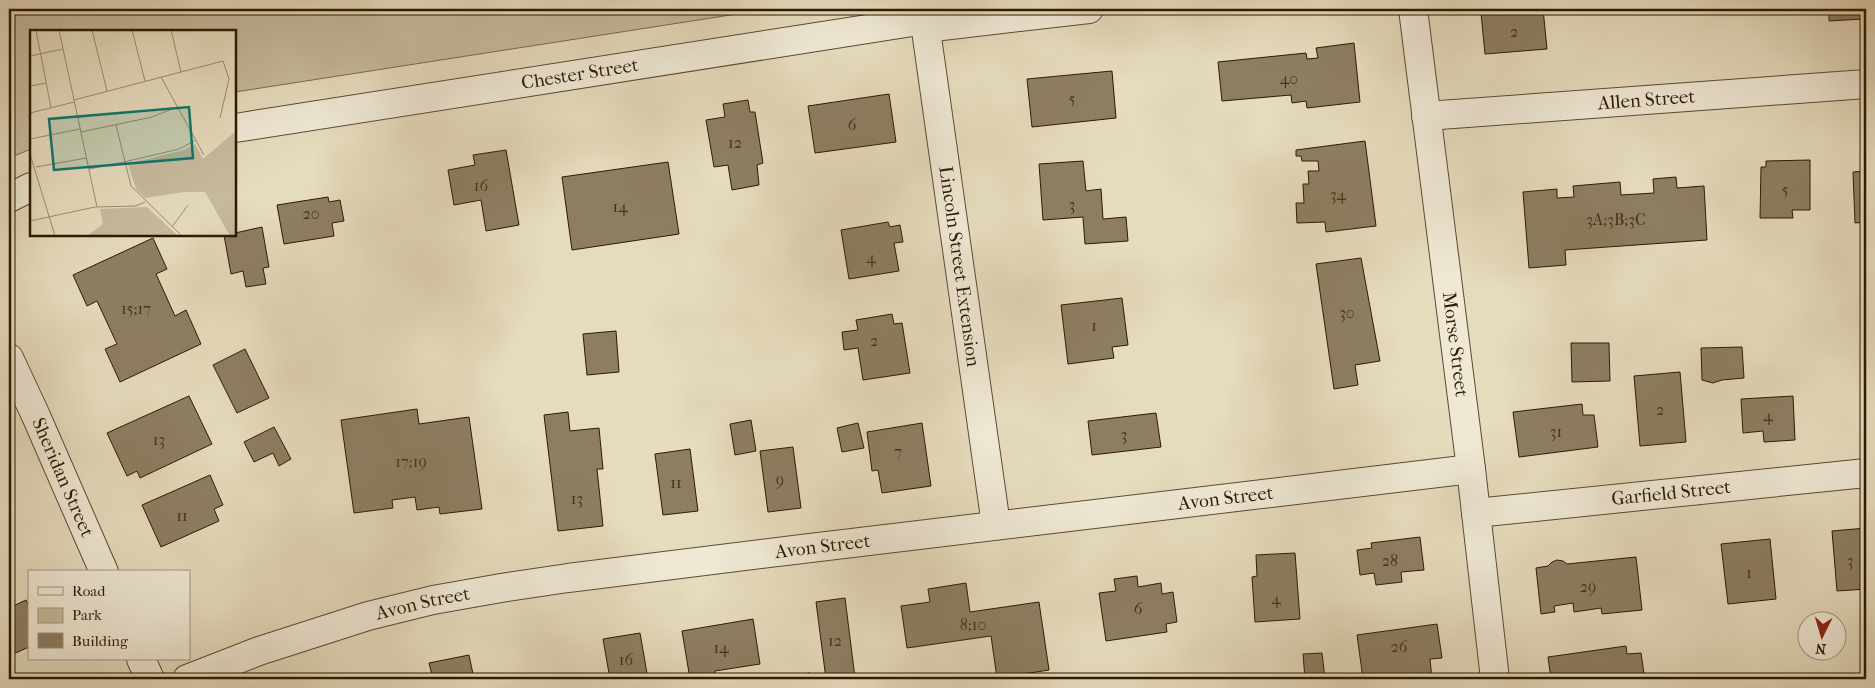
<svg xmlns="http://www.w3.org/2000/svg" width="1875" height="688" viewBox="0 0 1875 688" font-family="'IM FELL French Canon',serif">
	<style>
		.green { fill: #c6ba9d; stroke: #7a6a4f }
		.building { fill: #8d7e63; stroke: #2e1901 }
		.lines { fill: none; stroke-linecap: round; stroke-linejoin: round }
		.street-casing { stroke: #5c4a30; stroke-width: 30 }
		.street { stroke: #eee8d4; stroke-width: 28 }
		.labels { text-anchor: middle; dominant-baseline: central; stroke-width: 4; stroke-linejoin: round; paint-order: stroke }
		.number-label { font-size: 16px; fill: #46321a }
		.street-label { font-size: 19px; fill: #2e1901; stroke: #eee8d4 }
		.inset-road { fill: none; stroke: #9c8d72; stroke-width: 1 }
		.view { fill: #0f766e; fill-opacity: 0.15; stroke: #0f766e; stroke-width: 2.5 }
		.inset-edge { fill: none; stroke: #2e1901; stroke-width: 2.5 }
	</style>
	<rect width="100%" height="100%" fill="#e5dbbd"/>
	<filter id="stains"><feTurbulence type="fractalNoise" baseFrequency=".004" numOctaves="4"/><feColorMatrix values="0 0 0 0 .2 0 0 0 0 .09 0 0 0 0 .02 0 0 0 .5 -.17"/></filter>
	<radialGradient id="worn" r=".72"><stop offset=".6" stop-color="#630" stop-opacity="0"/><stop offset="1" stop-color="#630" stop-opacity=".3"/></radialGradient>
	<path class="green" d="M9,9H769L235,92V31H31V149L9,158Z"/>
	<path class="building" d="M1513,9H1543L1547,49L1485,54L1481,13Z
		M1829,9H1866H1862L1863,19L1829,21Z
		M1354,43L1360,102L1307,108L1306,101L1292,103L1291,95L1222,101L1218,62L1306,53L1307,59L1318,58L1316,48Z
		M1112,71L1116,118L1032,127L1027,79Z
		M889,94L896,142L815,153L808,106Z
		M748,100L750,112H755L763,163L757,165L759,185L732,190L728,165L714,167L706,120L725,117L723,104Z
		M1365,141L1376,226L1326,232L1325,222L1297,223L1296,203H1304L1303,184H1309L1308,171H1319L1318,161H1302L1301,156H1296V150Z
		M506,150L519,225L486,231L481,200L454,205L448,170L475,165L473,155Z
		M1810,160V210H1792L1793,218H1760L1761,167H1766V161Z
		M1083,161L1086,191L1101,189L1103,219L1126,217L1128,241L1085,244L1083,217L1043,220L1039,164Z
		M668,162L679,234L572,250L562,177Z
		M1866,171V222L1855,223L1853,172Z
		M1676,177L1677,188L1704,186L1707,240L1565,250L1566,265L1529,268L1523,192L1557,189V198L1574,197L1573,186L1620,182L1621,195L1654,193L1653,179Z
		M328,197L329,202L340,200L344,221L332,223L334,236L284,244L277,205Z
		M888,222L890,227L900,225L903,242L894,243L899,271L849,279L841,230Z
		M262,227L269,267L263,268L266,284L246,287L243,271L231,274L224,235H235V233Z
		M153,238L167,269L156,274L175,316L186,310L201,344L120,382L105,349L117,344L97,301L87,306L73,275Z
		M1361,258L1380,361L1355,365L1358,385L1334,389L1316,264Z
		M1122,298L1128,345L1112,347L1114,358L1068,364L1061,305Z
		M892,314L894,324L902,323L910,373L863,380L858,348L844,350L842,332L858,330L856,320Z
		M616,331L619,372L587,375L583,334Z
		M1571,343H1609L1610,381L1572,382Z
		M1742,347L1744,378L1722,380L1713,383L1702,380L1701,348Z
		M245,349L269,398L237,413L213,365Z
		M1680,372L1686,442L1640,446L1634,376Z
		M189,396L212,444L140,478L137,471L127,476L107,433Z
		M1793,396L1795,440L1764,442L1763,431L1743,433L1741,399Z
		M1582,404L1583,415H1594L1598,447L1519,457L1513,412Z
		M417,409L419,424L469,417L482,509L440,514L439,507L417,510L415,497L392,500L393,508L354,513L341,420Z
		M568,412L570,431L599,428L603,469H597L603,526L558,531L544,415Z
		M1156,413L1161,447L1092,455L1088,421Z
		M751,420L756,451L735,455L730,424Z
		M858,423L864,448L842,452L837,428Z
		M922,423L931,486L882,493L878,470L872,471L867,432Z
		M274,427L291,459L279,466L273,453L254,462L244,442Z
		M793,447L801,508L768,512L760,451Z
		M690,449L698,511L663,515L655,454Z
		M210,475L223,505L214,509L219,521L161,547L142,505Z
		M1866,528V589L1837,591L1832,531Z
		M1420,537L1424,570L1401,572L1402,582L1376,585L1374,573L1360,575L1357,550L1372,548L1371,543Z
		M1770,539L1776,599L1728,604L1721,544Z
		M1295,553L1300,619L1255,622L1252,577L1257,576L1256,555Z
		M1636,557L1642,610L1602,614L1601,608L1574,612L1573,603L1554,606L1555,612L1541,614L1536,568L1548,566L1552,562L1557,560L1563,561L1567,564Z
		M1137,576L1138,587L1161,583L1162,594L1173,592L1177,622L1166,624L1167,632L1106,641L1099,593L1116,591L1114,579Z
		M966,583L970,612L1039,602L1049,670L997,678L991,636L907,648L901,606L930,602L928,589Z
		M845,598L855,678L826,679L816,602Z
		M26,600L29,607V647L9,656V608Z
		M753,619L760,664L715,671L716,679H690L682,631Z
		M1437,624L1442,658L1430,659L1432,679H1363L1357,635Z
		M640,633L648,679H610L603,639Z
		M1626,646L1627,654L1641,653L1644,674L1630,676V679H1551L1548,657Z
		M1322,653L1325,679H1305L1303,654Z
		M469,655L474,679H433L429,663Z
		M810,673L811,679H791V675Z"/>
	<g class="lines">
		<g class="street-casing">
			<g id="street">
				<path id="s1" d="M923,9L996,525"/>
				<path id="s2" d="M1413,9L1471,469L1495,679"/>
				<path d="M925,28L1089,9"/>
				<path id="s3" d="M1426,116L1866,84"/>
				<path id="s4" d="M235,128L925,20"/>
				<path d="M9,198L31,187"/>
				<path id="s5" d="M9,358L36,416L104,572"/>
				<path id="s6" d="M1476,513L1866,473"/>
				<path d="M141,659L150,679"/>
				<path id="s7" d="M187,679L259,651L368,616L433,600L501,588L568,578L802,549L1471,469"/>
			</g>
		</g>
		<use href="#street" class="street"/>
	</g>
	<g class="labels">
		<g class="number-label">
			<text x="1514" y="31">2</text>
			<text x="1289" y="78">40</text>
			<text x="1072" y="98">5</text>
			<text x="852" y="124">6</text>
			<text x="735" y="142">12</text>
			<text x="481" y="185">16</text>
			<text x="1785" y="189">5</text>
			<text x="1338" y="194">34</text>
			<text x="1072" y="204">3</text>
			<text x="620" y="206">14</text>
			<text x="311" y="213">20</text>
			<text x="1616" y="219">3A;3B;3C</text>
			<text x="871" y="257">4</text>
			<text x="136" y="308">15;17</text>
			<text x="1347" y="312">30</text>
			<text x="1094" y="325">1</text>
			<text x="874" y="340">2</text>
			<text x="1660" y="409">2</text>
			<text x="1768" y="415">4</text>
			<text x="1556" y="431">31</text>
			<text x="1124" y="434">3</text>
			<text x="159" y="439">13</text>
			<text x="898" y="451">7</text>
			<text x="411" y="461">17;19</text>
			<text x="780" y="479">9</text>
			<text x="676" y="482">11</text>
			<text x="577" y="498">13</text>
			<text x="182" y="515">11</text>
			<text x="1390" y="560">28</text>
			<text x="1850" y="560">3</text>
			<text x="1749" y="572">1</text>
			<text x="1588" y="586">29</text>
			<text x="1276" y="598">4</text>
			<text x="1138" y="608">6</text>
			<text x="973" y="624">8;10</text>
			<text x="835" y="640">12</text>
			<text x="1399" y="646">26</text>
			<text x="721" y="647">14</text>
			<text x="626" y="659">16</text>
		</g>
		<g class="street-label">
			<text stroke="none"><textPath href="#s4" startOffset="349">Chester Street</textPath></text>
			<text stroke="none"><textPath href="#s3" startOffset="221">Allen Street</textPath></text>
			<text stroke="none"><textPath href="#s1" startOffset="260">Lincoln Street Extension</textPath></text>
			<text stroke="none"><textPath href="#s2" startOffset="338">Morse Street</textPath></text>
			<text stroke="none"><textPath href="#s5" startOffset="131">Sheridan Street</textPath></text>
			<text stroke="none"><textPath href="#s6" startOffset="196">Garfield Street</textPath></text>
			<text stroke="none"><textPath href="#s7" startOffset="1058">Avon Street</textPath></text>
			<text stroke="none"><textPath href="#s7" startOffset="652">Avon Street</textPath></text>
			<text stroke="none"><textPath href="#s7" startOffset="248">Avon Street</textPath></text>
		</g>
	</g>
	<g transform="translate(30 30)">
		<rect width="206" height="206" fill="#e5dbbd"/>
		<path d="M206,101V206H200L175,162H154L115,168L106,159L98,134L154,120L165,114L173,129ZM117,177L148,206H57L73,194L70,179Z" fill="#c6ba9d"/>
		<path class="inset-road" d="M6,0L21,78M29,0L67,177M62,0L77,61M102,0L115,51M141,0L151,42M0,26L33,19M131,47L174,125M0,56L16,53M44,70L193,31L199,49L190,88M0,83L44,72M86,95L101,156L152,206M51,102L122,87L147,77M0,109L50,99M0,124L25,206M94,132L149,119L166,110M6,137L56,128M59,139L94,132M0,191L65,177L106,176L115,172M142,197L158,175"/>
		<path class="view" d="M159,77L163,128L24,140L19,89Z"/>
		<rect width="206" height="206" class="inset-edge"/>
	</g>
	<rect width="1875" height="688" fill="none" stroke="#e5dbbd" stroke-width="30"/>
	<rect x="10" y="10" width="1855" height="668" fill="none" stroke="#2e1901" stroke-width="2.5"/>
	<rect x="15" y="15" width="1845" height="658" fill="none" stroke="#2e1901"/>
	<rect x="28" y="570" width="162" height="90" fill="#eee8d4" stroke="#a19580"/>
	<rect x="38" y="587" width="25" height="8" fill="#eee8d4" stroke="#a19580"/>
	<text x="72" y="596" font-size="15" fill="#2e1901">Road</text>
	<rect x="38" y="608" width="25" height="15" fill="#c6ba9d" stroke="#a19580"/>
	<text x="72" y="620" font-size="15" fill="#2e1901">Park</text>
	<rect x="38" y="633" width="25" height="15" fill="#8d7e63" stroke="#a19580"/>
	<text x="72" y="646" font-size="15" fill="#2e1901">Building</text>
	<g transform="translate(1822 636) rotate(185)"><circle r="24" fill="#eee8d4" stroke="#a19580"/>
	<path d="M0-4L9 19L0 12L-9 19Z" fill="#8f2418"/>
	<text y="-8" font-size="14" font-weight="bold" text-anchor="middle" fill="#2e1901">N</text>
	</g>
	<rect width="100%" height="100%" filter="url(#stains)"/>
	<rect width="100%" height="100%" fill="url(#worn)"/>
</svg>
